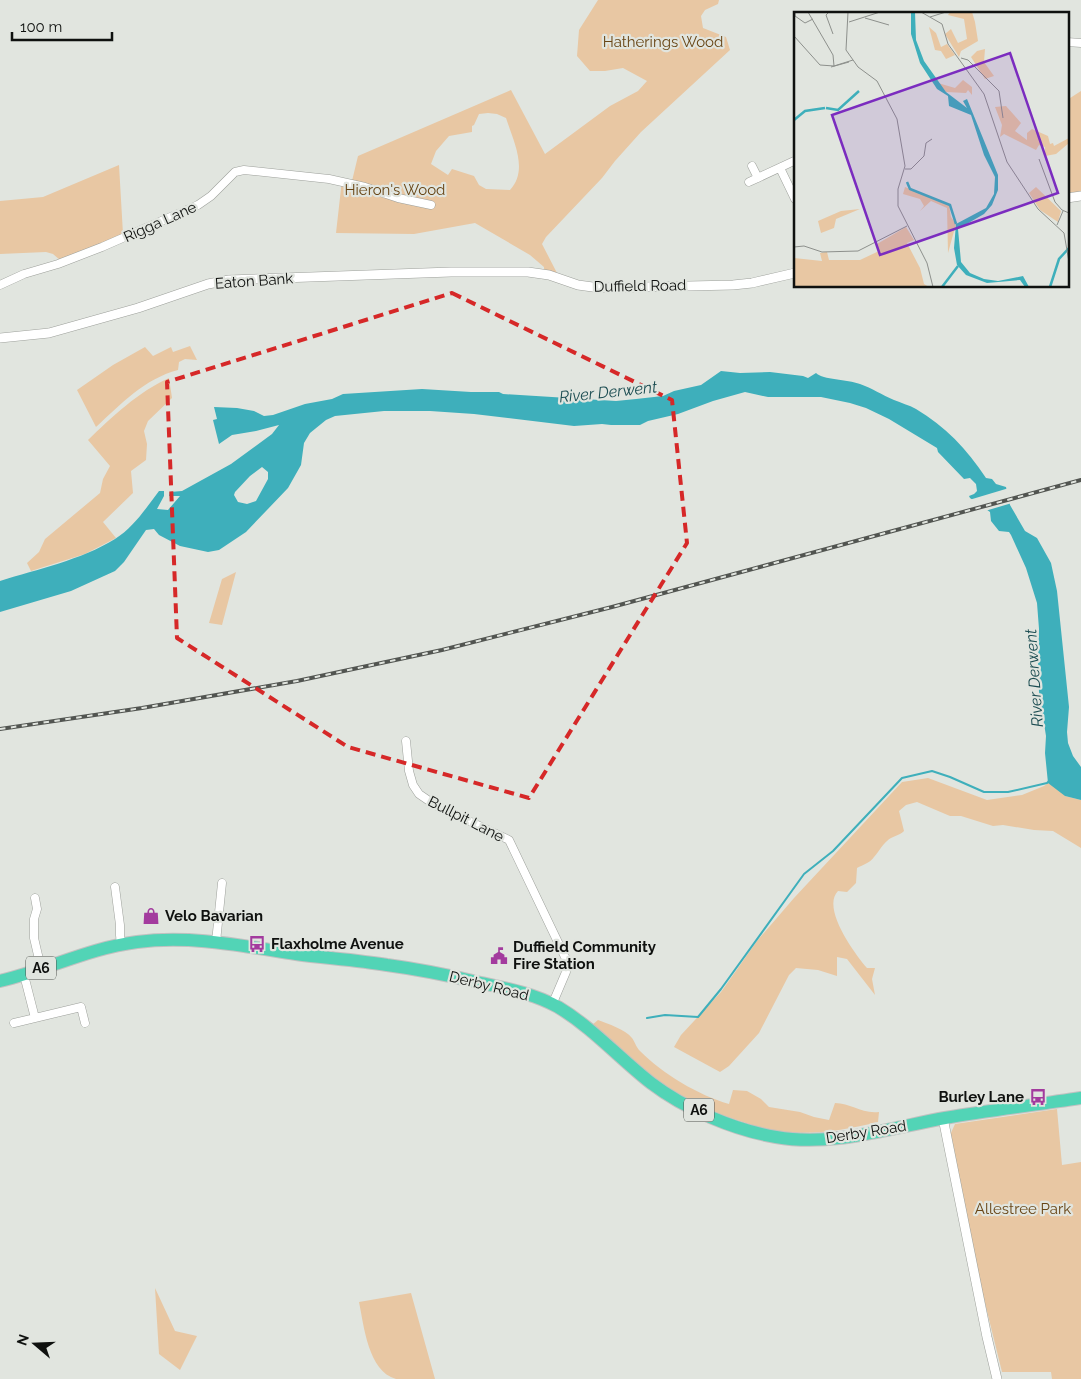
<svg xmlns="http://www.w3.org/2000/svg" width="1081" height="1379" viewBox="0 0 1081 1379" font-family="Raleway,sans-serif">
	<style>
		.green { fill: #e8c7a3; fill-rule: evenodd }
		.water { fill: #3eafbb; fill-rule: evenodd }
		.pier { fill: #e1e5df }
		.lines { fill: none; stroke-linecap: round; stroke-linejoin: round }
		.stream { stroke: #3eafbb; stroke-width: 2 }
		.minor-casing { stroke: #9da09b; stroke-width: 9 }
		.tertiary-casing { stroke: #9da09b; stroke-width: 10 }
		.trunk-casing { stroke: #c1c1c1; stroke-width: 14 }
		.minor { stroke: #fff; stroke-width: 8 }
		.tertiary { stroke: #fff; stroke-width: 9 }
		.trunk { stroke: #52d4b6; stroke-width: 12 }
		.rail-casing { stroke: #525551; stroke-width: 4 }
		.rail { stroke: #e1e5df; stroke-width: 2; stroke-dasharray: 5.5; stroke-linecap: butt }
		.marked { fill: none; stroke: #d62828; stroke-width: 4; stroke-dasharray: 10 6; stroke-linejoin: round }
		.labels { text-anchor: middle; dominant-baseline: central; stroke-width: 4.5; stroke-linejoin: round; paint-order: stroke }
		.shield { fill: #e1e5df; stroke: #4e514d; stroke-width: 1 }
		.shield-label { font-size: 14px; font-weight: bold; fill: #0f110f }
		.park-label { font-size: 15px; fill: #684515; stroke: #e1e5df }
		.street-label { font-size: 15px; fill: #0f110f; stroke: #e1e5df }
		.poi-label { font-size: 15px; font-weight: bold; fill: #0f110f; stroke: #e1e5df; text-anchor: start }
		.water-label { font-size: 16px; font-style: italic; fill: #1b4c51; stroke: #e1e5df }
		.inset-river { fill: none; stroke: #3eafbb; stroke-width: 2.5 }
		.inset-road { fill: none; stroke: #8d908c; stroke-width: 1 }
		.view { fill: #7b2cbf; fill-opacity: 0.15; stroke: #7b2cbf; stroke-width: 2.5 }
		.inset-edge { fill: none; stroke: #0f110f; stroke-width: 2.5 }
	</style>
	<rect width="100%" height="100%" fill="#e1e5df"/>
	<path class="green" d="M598,0H719L718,4L705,10L701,16L703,28L726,37L730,50L641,132L615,161L602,178L546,237L542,244L557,273L544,271V267L530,255L475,223L414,234L336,233L342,180L352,181L358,156L511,90L545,154L610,106L638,91L647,81L623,68L605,71H590L577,56L579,30ZM488,113L497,114L506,118C513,140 529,170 510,190L486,189L479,185L474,176L452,169L448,175L431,164L436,151L449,136L472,132V126L474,125L479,114Z
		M1081,91V192L1067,193V100Z
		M119,165L123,234L60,260L53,254L46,252L0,254V201L43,197Z
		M190,346L197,360L185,359L179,362L178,370C144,379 121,404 96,427L77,390L113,365L145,347L153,356L171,347L173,352Z
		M169,378L172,398L148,421L144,431L147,444L146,460L131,471L133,493L103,522L116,538L85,554L31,571L27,563L39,552L45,539L100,493L103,479L110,466L88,440C112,417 138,392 169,378Z
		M236,572L222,625L209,623L222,579Z
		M928,778L987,800L1022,795L1044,786L1054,779L1065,796L1081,800V848L1053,831L1034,830L1003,825L993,826L961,816H950L917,802L906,805L899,811L904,831C899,836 892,836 887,841C881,846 879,852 874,857C871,862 863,865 857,868L856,883L847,892L838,891C821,908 855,954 867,968H875L872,979L875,995L847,959L837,957V976L818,970L796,968L789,975L759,1033L729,1066L720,1072L674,1047L681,1035L721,992L757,941L794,898L902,782Z
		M598,1020C608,1024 625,1029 632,1038C635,1042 636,1047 640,1051C663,1074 698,1095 729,1104L733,1090L747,1091L761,1099L769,1107L800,1112L814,1117L829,1120L835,1103C851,1103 861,1114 879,1112L878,1122C845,1130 811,1136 777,1131C758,1128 740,1121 722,1115C702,1107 680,1097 662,1084C637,1066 615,1044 592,1025Z
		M1057,1109L1062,1165L1081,1162V1379H1052L1051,1372H1002L970,1242L950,1135L955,1124Z
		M155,1288L175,1331L197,1336L180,1370L159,1354Z
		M411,1293L435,1379C423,1379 407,1379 396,1379C368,1371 364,1326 359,1302Z"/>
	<path class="water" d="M721,371L740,373L770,372L803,376L808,378L816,373C823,380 847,379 860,384C872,388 882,395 894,400C901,403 909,405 916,409C945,426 967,449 986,478L992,479L996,484L1006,487L1010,505L1025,531L1037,538L1051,563L1057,591L1069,707L1067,732L1068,743L1073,756L1081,767V800L1065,796L1048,783L1045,753L1046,736L1039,692L1038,660L1039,629L1037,603L1026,568L1011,535L1009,532L999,531L991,521L990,512L970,498L969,496L974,494L977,491L976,484L970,478L964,479L938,452L937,448L889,419L866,408L850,403L821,397H768L745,392L713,401L678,414L648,421L640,425H611L602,424L574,426L474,414L430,411H384L335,416L326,420L310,433L304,443L301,465L288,488L246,532L219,550L208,552L180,546L159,535L154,529L146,530L124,562L115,571L71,591L0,612V581C38,569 81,560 115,539C134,527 146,508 159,491H164V496L157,509L168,510L180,496H169L170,492L182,491L231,464L272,434L279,425L256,431L232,435L219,444L213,420L217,419L214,407L237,408L254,411L264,416L273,415L305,404L332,399L343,394L422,389L471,392H499L503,394L616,401L636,399L663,396L674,391L701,385ZM262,467L268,472V479L256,501L247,504L238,502L234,495L235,492L250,476Z"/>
	<path class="pier" d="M1009,488L1012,503L985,511L969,500Z"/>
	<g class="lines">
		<path class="stream" d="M647,1018L665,1015L698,1017L721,989L804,874L833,851L902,778L932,771L950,777L984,792H1008L1047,783L1049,781"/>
		<g class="minor-casing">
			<path id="minor" d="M1067,42L1081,43
				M752,166L758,178
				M780,168L795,199
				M749,182L794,161
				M0,285L24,274L58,264L102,247L198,205L211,196L235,172L244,170L329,179L365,187L398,198L431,205
				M406,741L409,771L413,785L419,794L435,805L509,840L566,959V972L552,1005
				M115,887L120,925V935L121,945
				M35,898L37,909L34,919V938L41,968
				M216,942L222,883
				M24,975L35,1018
				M14,1023L81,1007L85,1023"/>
		</g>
		<g class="tertiary-casing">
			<path id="tertiary" d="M1067,198L1081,196
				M0,338L49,333L138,308L208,284L229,280L451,272H528L549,275L578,285L600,288L733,285L752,283L795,273
				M943,1118L987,1337L997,1379"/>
		</g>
		<g class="trunk-casing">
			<path id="trunk" d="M0,981C47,970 89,948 137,942C191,935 243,946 296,954C326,958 357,960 387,965C417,969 447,975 477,982C504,988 533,993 558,1007C593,1028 619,1058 651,1083C685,1109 734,1130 776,1137C832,1147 890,1128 945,1118C990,1110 1036,1105 1081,1098"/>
		</g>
		<use href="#minor" class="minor"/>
		<use href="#tertiary" class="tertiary"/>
		<use href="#trunk" class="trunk"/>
		<g class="rail-casing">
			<path id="rail" d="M0,729L142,708L297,681L442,650L612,607L1081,480"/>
		</g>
		<use href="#rail" class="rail"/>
	</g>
	<path class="marked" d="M452,293L672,400L687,543L529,798L348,747L177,638L167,382Z"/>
	<defs>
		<g id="shop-bare" transform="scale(1.35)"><path d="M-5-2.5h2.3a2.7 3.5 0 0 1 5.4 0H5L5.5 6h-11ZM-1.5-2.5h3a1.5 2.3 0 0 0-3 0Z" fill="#a33b9e" stroke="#e1e5df" stroke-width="2.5" paint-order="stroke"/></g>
		<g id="bus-bare" transform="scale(1.35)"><path d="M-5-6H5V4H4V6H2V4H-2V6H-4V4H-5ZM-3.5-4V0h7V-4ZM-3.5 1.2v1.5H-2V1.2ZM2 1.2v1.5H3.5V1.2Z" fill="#a33b9e" stroke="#e1e5df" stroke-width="2.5" paint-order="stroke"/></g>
		<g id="civic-bare" transform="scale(1.35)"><path d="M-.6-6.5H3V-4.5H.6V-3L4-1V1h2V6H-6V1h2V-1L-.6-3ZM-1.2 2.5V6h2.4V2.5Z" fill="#a33b9e" stroke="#e1e5df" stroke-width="2.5" paint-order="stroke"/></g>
	</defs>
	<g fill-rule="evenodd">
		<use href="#shop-bare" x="151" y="916"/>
		<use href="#bus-bare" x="257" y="944"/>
		<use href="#civic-bare" x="499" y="956"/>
		<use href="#bus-bare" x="1038" y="1097"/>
	</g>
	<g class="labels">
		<g class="shield">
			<rect x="26" y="956.5" width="30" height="23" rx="4"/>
			<rect x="684" y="1098.5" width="30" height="23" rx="4"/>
		</g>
		<g class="shield-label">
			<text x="41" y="968">A6</text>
			<text x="699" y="1110">A6</text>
		</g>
		<g class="park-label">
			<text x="663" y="42">Hatherings Wood</text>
			<text x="395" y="190">Hieron's Wood</text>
			<text x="1023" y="1209">Allestree Park</text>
		</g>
		<g class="street-label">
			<text transform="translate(160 222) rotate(-24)">Rigga Lane</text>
			<text transform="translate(254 281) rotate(-4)">Eaton Bank</text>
			<text transform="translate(640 286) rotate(-1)">Duffield Road</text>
			<text transform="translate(466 819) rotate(27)">Bullpit Lane</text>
			<text transform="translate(489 986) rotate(14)">Derby Road</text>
			<text transform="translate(866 1132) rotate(-9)">Derby Road</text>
		</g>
		<g class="poi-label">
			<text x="165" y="916">Velo Bavarian</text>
			<text x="271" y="944">Flaxholme Avenue</text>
			<text x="513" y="947">Duffield Community<tspan x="513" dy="17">Fire Station</tspan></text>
			<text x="1024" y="1097" text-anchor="end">Burley Lane</text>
		</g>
		<g class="water-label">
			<text transform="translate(608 392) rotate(-6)">River Derwent</text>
			<text transform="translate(1034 678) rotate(-94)">River Derwent</text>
		</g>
	</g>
	<g transform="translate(794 12)">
		<rect width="275" height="275" fill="#e1e5df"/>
		<path d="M156,0H178L181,10L184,29L167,39L165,45L151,22L157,17L164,31L173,27L170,7L154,3ZM135,15L142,21L147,35L153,32L161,43L152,47L147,39L141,38ZM191,37L190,50L200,64L191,67L177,45L183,39ZM169,68L178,75V83L174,78L172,81L152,80L144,71L161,76ZM212,94L227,111L221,119L233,128V121L238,117L254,124L256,132L259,131L260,134L275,126V131L262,142L251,144V135L245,133L242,138L210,122L206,125L208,113L201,95ZM111,175L155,193L157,205L162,212L154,241L153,196L137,189L126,199L130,194L126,187L109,182ZM242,175L267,199L264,210L246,198L235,181ZM66,197L42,207L40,216L27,221L24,209L47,199ZM112,215L120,228L113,231L126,256L130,272L135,275H0V246L28,249L26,241L33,240L35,248H66L85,239L83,232Z" fill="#e8c7a3"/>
		<path d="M117,0H121L122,28L130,49L152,80L173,96L169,89L173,87L204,163V178L198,193L190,202L164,217L167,250L176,261L190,267L204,269L229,264L235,275H231L226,268L193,271L172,263L163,253L160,236L162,212L192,196L200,182L201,165L190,143L177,103L155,94L154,84L143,77L126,51L117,22Z" fill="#3eafbb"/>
		<path class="inset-river" d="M32,96L44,98L65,79M0,108L11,99L31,96M113,170L116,177L156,193L162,212M148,275L164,254M256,275L265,247L275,236"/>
		<path class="inset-road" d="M1,0V4L11,11L19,7M14,0L39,43L40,54M35,0L32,3L39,22M54,0L52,38L64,55L83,69L103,107L111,154L104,177V194L133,251L139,275M127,0L148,12L154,32L190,82L213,150L244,197L270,221L275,250M136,5L152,0M71,6L95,13M55,10L86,0M0,24L26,53L40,54L59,48M167,46L174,48L205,79L209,106M37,55L55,50M245,147L261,190L268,198L275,201M111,157H117L130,144L132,131L138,127M263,213L269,199M0,235L10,234L28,240L64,239L113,214"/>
		<path class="view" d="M216,41L264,181L86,243L38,103Z"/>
		<rect width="275" height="275" class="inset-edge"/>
	</g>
	<g transform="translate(35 1344) rotate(289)" stroke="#e1e5df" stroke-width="4" paint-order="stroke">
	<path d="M0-4L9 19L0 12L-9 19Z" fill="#0f110f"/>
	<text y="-8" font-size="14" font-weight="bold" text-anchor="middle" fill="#0f110f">N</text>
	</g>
	<path d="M12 32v8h100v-8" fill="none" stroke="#0f110f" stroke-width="2.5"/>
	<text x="20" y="32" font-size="15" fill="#0f110f" stroke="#e1e5df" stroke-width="4" paint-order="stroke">100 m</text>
</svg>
